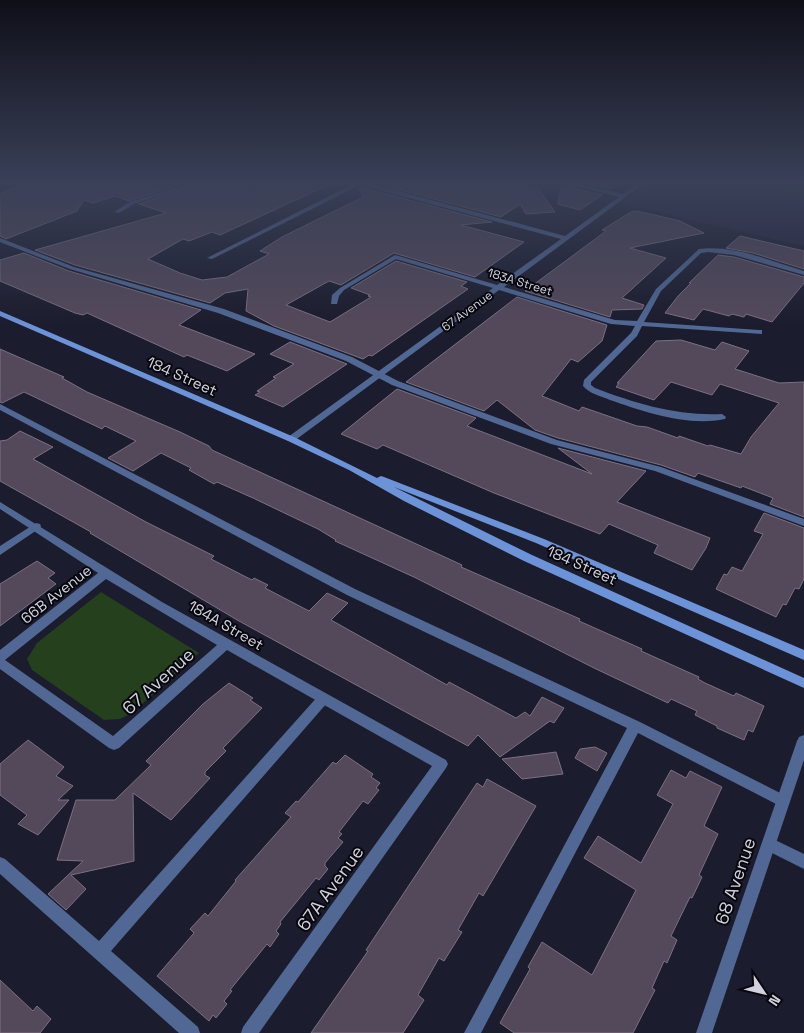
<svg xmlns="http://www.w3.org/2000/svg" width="804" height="1033" viewBox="0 0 804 1033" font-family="'Space Grotesk',sans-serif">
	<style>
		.built { fill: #23243c }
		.green { fill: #24401c }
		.building { fill: #54495b; stroke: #7c7083 }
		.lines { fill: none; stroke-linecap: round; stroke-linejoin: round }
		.service { fill: #506893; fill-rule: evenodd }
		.minor { fill: #506893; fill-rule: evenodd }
		.tertiary { fill: #506893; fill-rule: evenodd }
		.secondary { fill: #6c92d8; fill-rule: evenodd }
		.labels { text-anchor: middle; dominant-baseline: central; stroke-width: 4; stroke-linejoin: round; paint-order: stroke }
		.far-street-label { font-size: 12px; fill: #d1d2de; stroke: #07070e }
		.street-label { font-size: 15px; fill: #d1d2de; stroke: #07070e }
		.near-street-label { font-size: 18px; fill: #d1d2de; stroke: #07070e }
	</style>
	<rect width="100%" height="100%" fill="#1b1c2d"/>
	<path class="built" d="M649,182H804V246L623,204L624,200Z"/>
	<path class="green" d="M761,182H804V195L786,192Z
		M101,592L199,653L132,713L120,719L104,720L32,670L27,659L37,643Z"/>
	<path class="building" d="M26,182H188L129,201L115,196L93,203L84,200L77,211L6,239L0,236V194Z
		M204,182H335L220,235L212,232L189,241L183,239L148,259L180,273L202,280L227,277L269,254L260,251L282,237L363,197L359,188L360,187L492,222L461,225L524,242L475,277L394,253L341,285L329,281L286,305L330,322L371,297L368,296L370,295L351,288L396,261L467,282L461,286L468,289L372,356L369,355L363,359L274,326L246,311L248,289L225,293L210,303L75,265L35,250L166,213L139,204Z
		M371,182H513L538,188L555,212L526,214L520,204L501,217Z
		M576,182H622L611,189Z
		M561,185L602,195L580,210L558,204Z
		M637,211L680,221L704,233L630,248L666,258L622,298L644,305L642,309L612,310L610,317L525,291L606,231L602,230L631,212Z
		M740,236L804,251V269L753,253L726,248Z
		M24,253L69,271L201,310L179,325L255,354L227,371L187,355L184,357L87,313L83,315L75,313L0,281V260Z
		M718,255L734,257L804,277V283L772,322L746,314L744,317L732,314L729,316L703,309L694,320L665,313L678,296L691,283H689Z
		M517,297L607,325L602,341L578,362L571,359L542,396L579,411L582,407L637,426L647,427L678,438L679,436L708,446L710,445L741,454L751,437L779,403L720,384L712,395L671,382L654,400L616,387L619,383H617L656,341L681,340L715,350L722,342L749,351L735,369L779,383L804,382V517L770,504L773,498L742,486L741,488L698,473L695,477L661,465L558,438L535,430L497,400L484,411L406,382Z
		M290,342L347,364L283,407L255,395L260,392L257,391L276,378L273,377L294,364L270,354Z
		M0,349L64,377L62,378L87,392L180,432L209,446L212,450L462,565L461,567L580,619L579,621L642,649L641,651L699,677L698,679L705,683L734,696L736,693L764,706L753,732L748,730L744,740L717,728V726L695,715L697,711L671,699L668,703L594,668L416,578L335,541L336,540L318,529L253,498L217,482L214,484L189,470L191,468L161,453L133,471L108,458L136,441L105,426L102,429L24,392L2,403L0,402Z
		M397,389L476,418L467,426L592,474L558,448L646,471L617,502L710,538L706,548L692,570L654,553L658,545L609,524L600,534L494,493L383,445L377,449L341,434Z
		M20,431L53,447L33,459L146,522L214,556L211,559L252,580L254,578L268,585L265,588L309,611L327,593L348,603L331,620L447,685L449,682L516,718L525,712L530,716L542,697L564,708L554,723L550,721L500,757L478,735L468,746L239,621L90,533L91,532L0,481V441L7,440Z
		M764,513L804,528V579L799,589L795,588L786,605L783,604L776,617L716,589L724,574L727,575L732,567L742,571L763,534L754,531Z
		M37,561L55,573L48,578L56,584L0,626V584Z
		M229,683L253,698L250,700L262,708L223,748L226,751L205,772V775L210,778L171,820L133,793L134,861L71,875L86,889L66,910L48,894L83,861L57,860L76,800H115L151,765L146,761L203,704Z
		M28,740L64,767L56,776L73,786L58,800H69L38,835L18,824L27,815L0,795V764Z
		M595,747L607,753L597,771L575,758L580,749Z
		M556,752L563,774L522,779L502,759Z
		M345,755L373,774L371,777L380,783L376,788L379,790L368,804L363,801L339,832L342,834L338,838L343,842L325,863V866L328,869L319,880L316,878L280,922L281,924L276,931L279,934L270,947L267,944L230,990L232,991L224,1001L227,1004L216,1018L213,1015L209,1021L157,976L194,933L190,929L205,913L208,916L236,881L235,880L291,817L285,813L296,801L298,802L333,762L336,764Z
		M671,770L686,778L690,771L722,787L704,826L718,834L699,875L702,877L692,898L690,897L671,936L677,940L667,963L664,961L652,988L655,990L633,1033H514L500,1023L530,969L528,967L542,942L592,975L636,890L584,858L598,836L641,863L673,804L657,795Z
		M487,779L536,806L483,896L479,893L458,930L462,932L444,961L439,958L418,995L424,1000L403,1033H311L368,951L366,950L477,783L483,787Z
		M0,980L33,1011L37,1006L51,1019L40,1033H0Z"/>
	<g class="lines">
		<path class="service" d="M0,238L74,267L224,309L352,357L398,381L557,440L661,467L804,519V526L655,471L551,444L392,385L346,361L218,313L70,269L0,242Z
			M0,404L355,589L640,722L788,797L790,801L788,805L783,807L778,805L638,733L481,1033H464L627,728L347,595L0,410Z
			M36,523L40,524L41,526L40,528L0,555V546Z
			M323,694L327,695L329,699L327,703L111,951L198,1027L200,1033H179L0,874V857L5,859L99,941L319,695Z
			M769,837L804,854V869L764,849L762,844L764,839Z"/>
		<path class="minor" d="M194,182H202L134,204L119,213L114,212L130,202Z
			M357,182H365L565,236L619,197L558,182H568L623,194L640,182H646L504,287L615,320L637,321L656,289L699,249C734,245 772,261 804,271V275L734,255L708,252L701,253L661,291L644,322L759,330H762V334L642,326L637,336L591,382V385L595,388C637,404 677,416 722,414L726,417L725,419C688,427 645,412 610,400C601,396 590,394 583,386L584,380L631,333L635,326L611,324L499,290L294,441H288L287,439L288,437L493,288L396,259L344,290L339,296L337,304H331L332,295L340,288L395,255L497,285L561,239L360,185L212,259L207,258Z
			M0,502L162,602L446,760L448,764L446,768L259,1033H241L243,1027L432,766L227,650L119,748L114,750L109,748L0,669V650L98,573L0,509ZM106,579L217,645L113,736L5,660Z"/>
		<path class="tertiary" d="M804,735V760L712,1033H696L797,741L799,737Z"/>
		<path class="secondary" d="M0,311L294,437L377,478L381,476L384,477L544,539L804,650V660L536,543L394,487L532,555L804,678V688L524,561L404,501L349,470L288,441L0,316Z"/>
	</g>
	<linearGradient id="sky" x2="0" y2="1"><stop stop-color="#0f0f19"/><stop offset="0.56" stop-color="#394057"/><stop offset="1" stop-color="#394057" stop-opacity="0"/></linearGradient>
	<rect width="804" height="326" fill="url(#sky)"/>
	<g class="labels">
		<g class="far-street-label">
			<text transform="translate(520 282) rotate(17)">183A Street</text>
			<text transform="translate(467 311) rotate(-36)">67 Avenue</text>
		</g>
		<g class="street-label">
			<text transform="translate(182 376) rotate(24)">184 Street</text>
			<text transform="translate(582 565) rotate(24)">184 Street</text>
			<text transform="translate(56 594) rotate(-38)">66B Avenue</text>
			<text transform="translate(226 625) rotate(30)">184A Street</text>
		</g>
		<g class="near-street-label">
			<text transform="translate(158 681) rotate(-42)">67 Avenue</text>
			<text transform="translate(735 881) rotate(-71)">68 Avenue</text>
			<text transform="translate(330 888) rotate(-54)">67A Avenue</text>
		</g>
	</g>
	<g transform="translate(764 993) rotate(125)" stroke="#07070e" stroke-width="4" paint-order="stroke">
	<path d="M0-4L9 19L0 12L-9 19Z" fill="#d1d2de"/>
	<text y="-8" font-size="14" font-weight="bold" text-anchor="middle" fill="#d1d2de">N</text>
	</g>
</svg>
